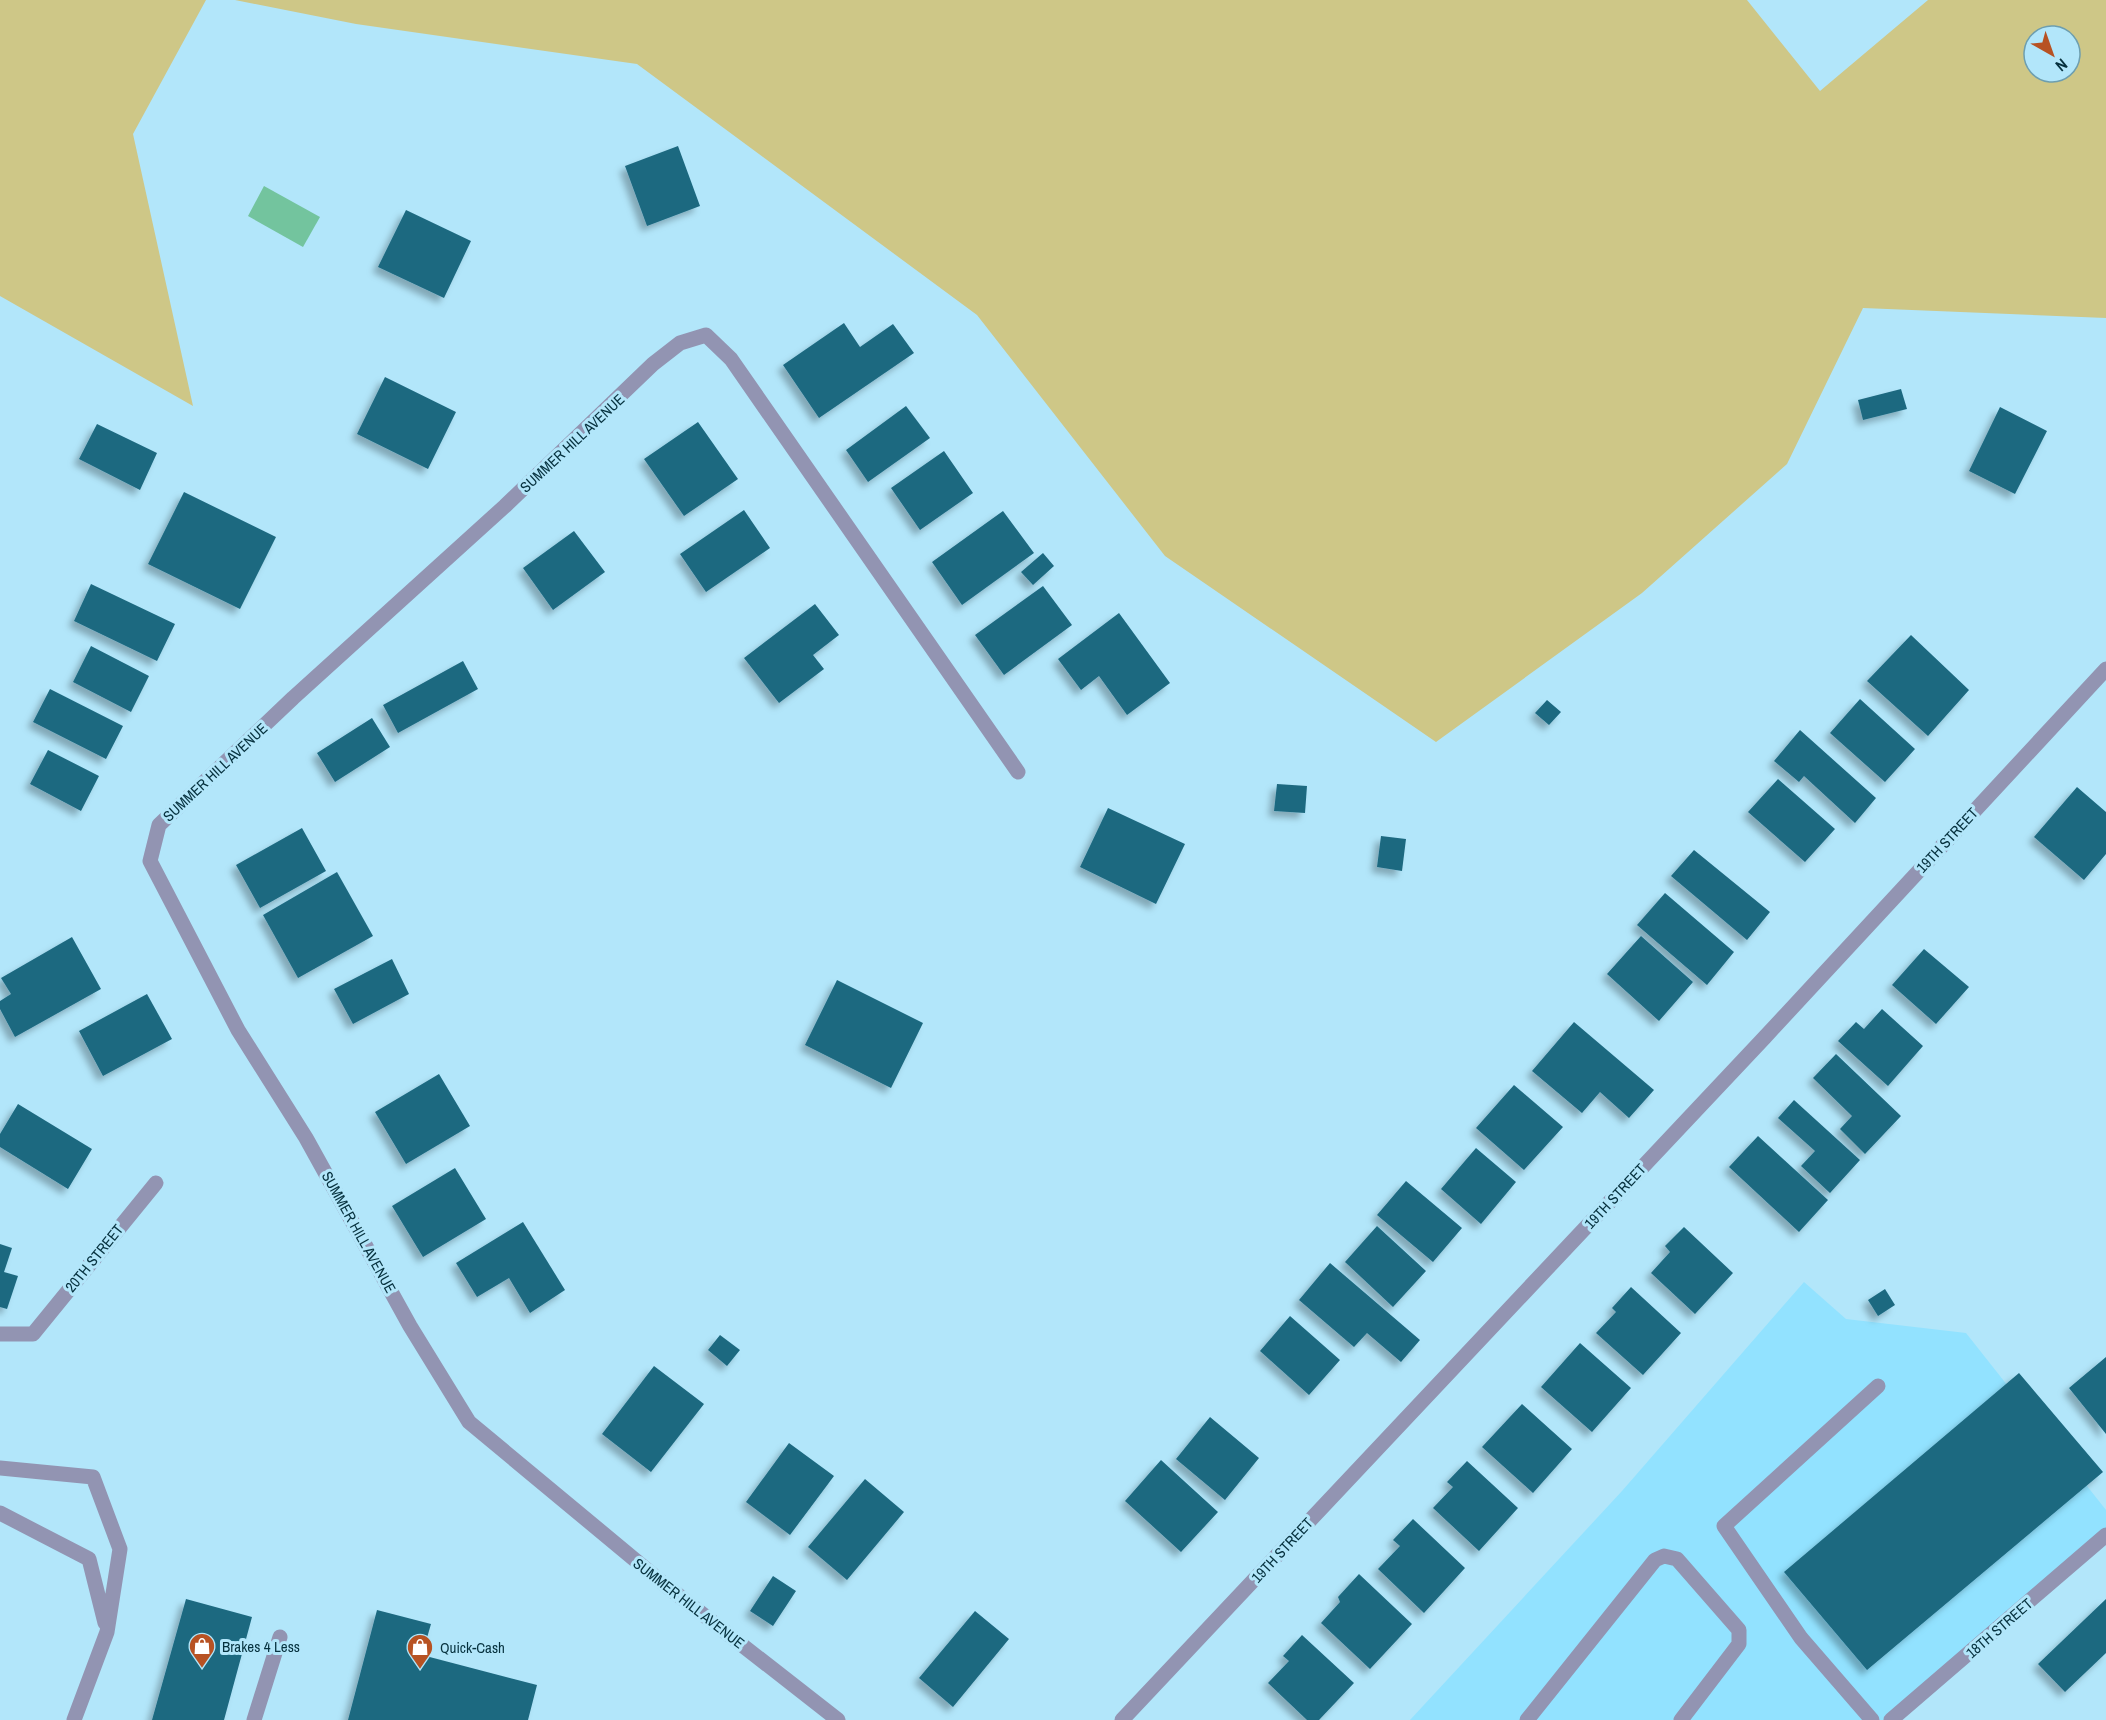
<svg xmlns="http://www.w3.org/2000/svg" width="2106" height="1720" viewBox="0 0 2106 1720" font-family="'Archivo Narrow',sans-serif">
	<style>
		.built { fill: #92e2ff }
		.green { fill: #cec787; fill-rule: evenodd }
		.water { fill: #73c49e }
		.building { fill: #1d6980; filter: url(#shadow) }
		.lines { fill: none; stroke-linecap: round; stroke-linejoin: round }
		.minor { stroke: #9294b2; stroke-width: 15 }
		.labels { text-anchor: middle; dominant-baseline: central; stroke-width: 6; stroke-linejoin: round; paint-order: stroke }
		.street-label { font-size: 15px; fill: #06313e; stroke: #b2e6fa }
		.poi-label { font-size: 15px; fill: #06313e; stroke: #b2e6fa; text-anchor: start }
	</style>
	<defs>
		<filter id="shadow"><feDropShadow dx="-5.5" dy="5.5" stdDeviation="3" flood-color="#0004"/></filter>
	</defs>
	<rect width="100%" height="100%" fill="#b2e6fa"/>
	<path class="built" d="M1804,1282L1846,1319L1966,1333L2106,1510V1535L1891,1720H1410L1622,1491Z"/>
	<path class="green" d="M0,0H206L133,134L193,406L0,296Z
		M235,0H1747L1820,91L1928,0H2106V318L1863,308L1787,464L1642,593L1436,742L1165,556L977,315L637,64L356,24ZM2034,36H2070V72H2034Z"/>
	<path class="water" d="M264,186L320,217L303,247L248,216Z"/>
	<path class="building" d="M678,146L700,206L647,226L625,166Z
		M406,210L471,241L444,298L378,267Z
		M844,323L860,347L893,324L914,353L819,418L783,365Z
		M385,377L456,412L428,469L357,434Z
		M1901,389L1907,409L1863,420L1858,400Z
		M906,406L930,438L868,482L846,450Z
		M2000,407L2047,431L2015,494L1969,471Z
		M698,422L738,479L684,516L644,459Z
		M97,424L157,453L140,490L79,459Z
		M944,451L973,493L920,530L891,488Z
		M184,492L276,537L240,609L148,564Z
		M744,510L770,548L706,592L680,554Z
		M1003,511L1034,553L962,605L932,562Z
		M574,531L605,572L553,610L523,568Z
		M1043,553L1054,566L1033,585L1021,572Z
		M91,584L175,624L157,661L74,621Z
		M1043,586L1072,625L1004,675L975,635Z
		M815,604L839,635L813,655L824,669L779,703L744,658Z
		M1119,613L1170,683L1127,715L1099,676L1081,690L1058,659Z
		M1911,635L1969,690L1928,736L1867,681Z
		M91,646L149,676L131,712L73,682Z
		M463,661L478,689L398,733L383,705Z
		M50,689L123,726L106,759L33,722Z
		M1860,699L1915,749L1885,782L1830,733Z
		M1547,700L1561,712L1549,725L1535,713Z
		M372,718L390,747L335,782L317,753Z
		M1800,730L1876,798L1855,823L1804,776L1799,782L1774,761Z
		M48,750L99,776L81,811L30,784Z
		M1778,779L1835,829L1805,862L1748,812Z
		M1277,784L1307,786L1305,813L1274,811Z
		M2077,787L2106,812V854L2084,880L2034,837Z
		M1108,808L1185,844L1156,904L1080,867Z
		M302,828L326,871L260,908L236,865Z
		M1381,836L1406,839L1402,871L1377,867Z
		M1694,850L1770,912L1747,940L1671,876Z
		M337,872L373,936L298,978L263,915Z
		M1665,893L1734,952L1707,985L1637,925Z
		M1641,936L1693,982L1659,1021L1607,974Z
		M72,937L101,989L15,1037L0,1009V1001L11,994L1,978Z
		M1924,949L1969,987L1936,1024L1892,985Z
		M392,959L409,994L353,1024L334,989Z
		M837,980L923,1023L891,1088L805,1045Z
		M147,994L172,1039L103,1076L79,1031Z
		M1882,1009L1923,1046L1888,1086L1838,1041L1856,1022L1864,1029Z
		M1574,1022L1654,1090L1629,1118L1600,1092L1582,1113L1532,1071Z
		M1836,1054L1901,1116L1865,1154L1840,1129L1852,1116L1813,1078Z
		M439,1074L470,1126L406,1164L375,1112Z
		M1514,1085L1563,1127L1524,1170L1476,1128Z
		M1794,1100L1860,1160L1830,1193L1801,1166L1815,1151L1778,1118Z
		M18,1104L92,1149L68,1189L0,1147V1134Z
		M1758,1136L1828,1200L1799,1232L1729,1167Z
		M1476,1148L1516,1182L1481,1224L1441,1189Z
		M455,1168L486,1219L423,1257L392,1206Z
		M1406,1181L1462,1228L1433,1262L1377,1215Z
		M523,1222L565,1290L530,1313L509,1278L477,1297L456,1263Z
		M1377,1226L1426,1271L1393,1307L1345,1262Z
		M1684,1227L1733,1273L1695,1314L1651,1273L1670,1252L1665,1246Z
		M0,1244L12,1248L4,1272L18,1276L7,1309L0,1307Z
		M1330,1263L1420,1340L1401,1362L1367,1333L1354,1347L1299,1300Z
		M1631,1287L1681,1333L1643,1375L1596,1333L1616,1312L1612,1308Z
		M1885,1289L1895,1305L1878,1316L1868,1300Z
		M1290,1316L1340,1360L1309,1395L1260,1351Z
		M720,1335L740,1350L727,1366L708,1350Z
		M1580,1343L1631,1388L1592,1432L1541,1387Z
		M2106,1357V1434L2069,1388Z
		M654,1366L704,1404L651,1472L602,1434Z
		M2019,1373L2103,1472L1867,1670L1784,1572Z
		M1522,1404L1572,1449L1533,1493L1482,1447Z
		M1210,1417L1259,1458L1225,1500L1176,1459Z
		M789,1443L834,1476L790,1535L746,1502Z
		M1161,1460L1218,1512L1181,1552L1125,1501Z
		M1467,1461L1518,1508L1479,1551L1433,1508L1453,1487L1447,1482Z
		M865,1479L904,1512L847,1580L808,1547Z
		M1413,1519L1465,1568L1424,1613L1378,1569L1400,1546L1393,1540Z
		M1359,1574L1412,1624L1370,1669L1321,1623L1340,1602L1338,1597Z
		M773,1576L796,1591L773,1626L750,1611Z
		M186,1599L252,1617L224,1720H152Z
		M2106,1599V1653L2065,1692L2038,1664Z
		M377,1610L431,1624L422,1655L537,1685L528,1720H348Z
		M975,1611L1009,1639L953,1707L919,1678Z
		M1302,1635L1354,1683L1319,1720H1307L1268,1683L1289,1661L1283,1656Z"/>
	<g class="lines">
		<path class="minor" d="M0,1334H33L156,1183
			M0,1468L93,1477L120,1549L107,1632L74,1720
			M0,1513L89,1559L105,1623
			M254,1720L280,1637
			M838,1720L664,1584L469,1422L410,1326L306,1138L238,1030L150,861L159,825L293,698L505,506L653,364L680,343L706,335L731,359L1018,772
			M1122,1720L1765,1037L2106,669
			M1527,1720L1655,1560L1664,1556L1677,1559L1739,1630V1644L1681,1720
			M1872,1720L1801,1638L1724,1526L1878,1386
			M1891,1720L2106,1535"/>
	</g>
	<defs>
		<g id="shop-pin" transform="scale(1.35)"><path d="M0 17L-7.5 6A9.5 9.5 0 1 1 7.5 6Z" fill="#b75223" stroke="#b2e6fa"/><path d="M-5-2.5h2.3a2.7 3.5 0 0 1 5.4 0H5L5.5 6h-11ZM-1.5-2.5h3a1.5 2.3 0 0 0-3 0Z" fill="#fff"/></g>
	</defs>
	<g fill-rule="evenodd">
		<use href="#shop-pin" x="202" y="1646"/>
		<use href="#shop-pin" x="420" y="1647"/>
	</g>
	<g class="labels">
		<g class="street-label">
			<text transform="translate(572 443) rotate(-43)">SUMMER HILL AVENUE</text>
			<text transform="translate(215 772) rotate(-43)">SUMMER HILL AVENUE</text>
			<text transform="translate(1947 840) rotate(-47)">19TH STREET</text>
			<text transform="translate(1615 1196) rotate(-47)">19TH STREET</text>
			<text transform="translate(359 1232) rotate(61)">SUMMER HILL AVENUE</text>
			<text transform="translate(94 1258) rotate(-51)">20TH STREET</text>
			<text transform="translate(1282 1550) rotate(-47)">19TH STREET</text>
			<text transform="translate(689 1603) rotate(38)">SUMMER HILL AVENUE</text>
			<text transform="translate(1999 1628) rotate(-41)">18TH STREET</text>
		</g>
		<g class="poi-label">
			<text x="222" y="1646">Brakes 4 Less</text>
			<text x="440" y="1647">Quick-Cash</text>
		</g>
	</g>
	<g transform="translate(2052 54) rotate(140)"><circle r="28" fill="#b2e6fa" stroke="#6d9eaf" stroke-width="1.5"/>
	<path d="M0-4.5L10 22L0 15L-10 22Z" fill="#b75223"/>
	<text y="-9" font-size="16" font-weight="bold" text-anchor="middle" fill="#06313e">N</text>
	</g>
</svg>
